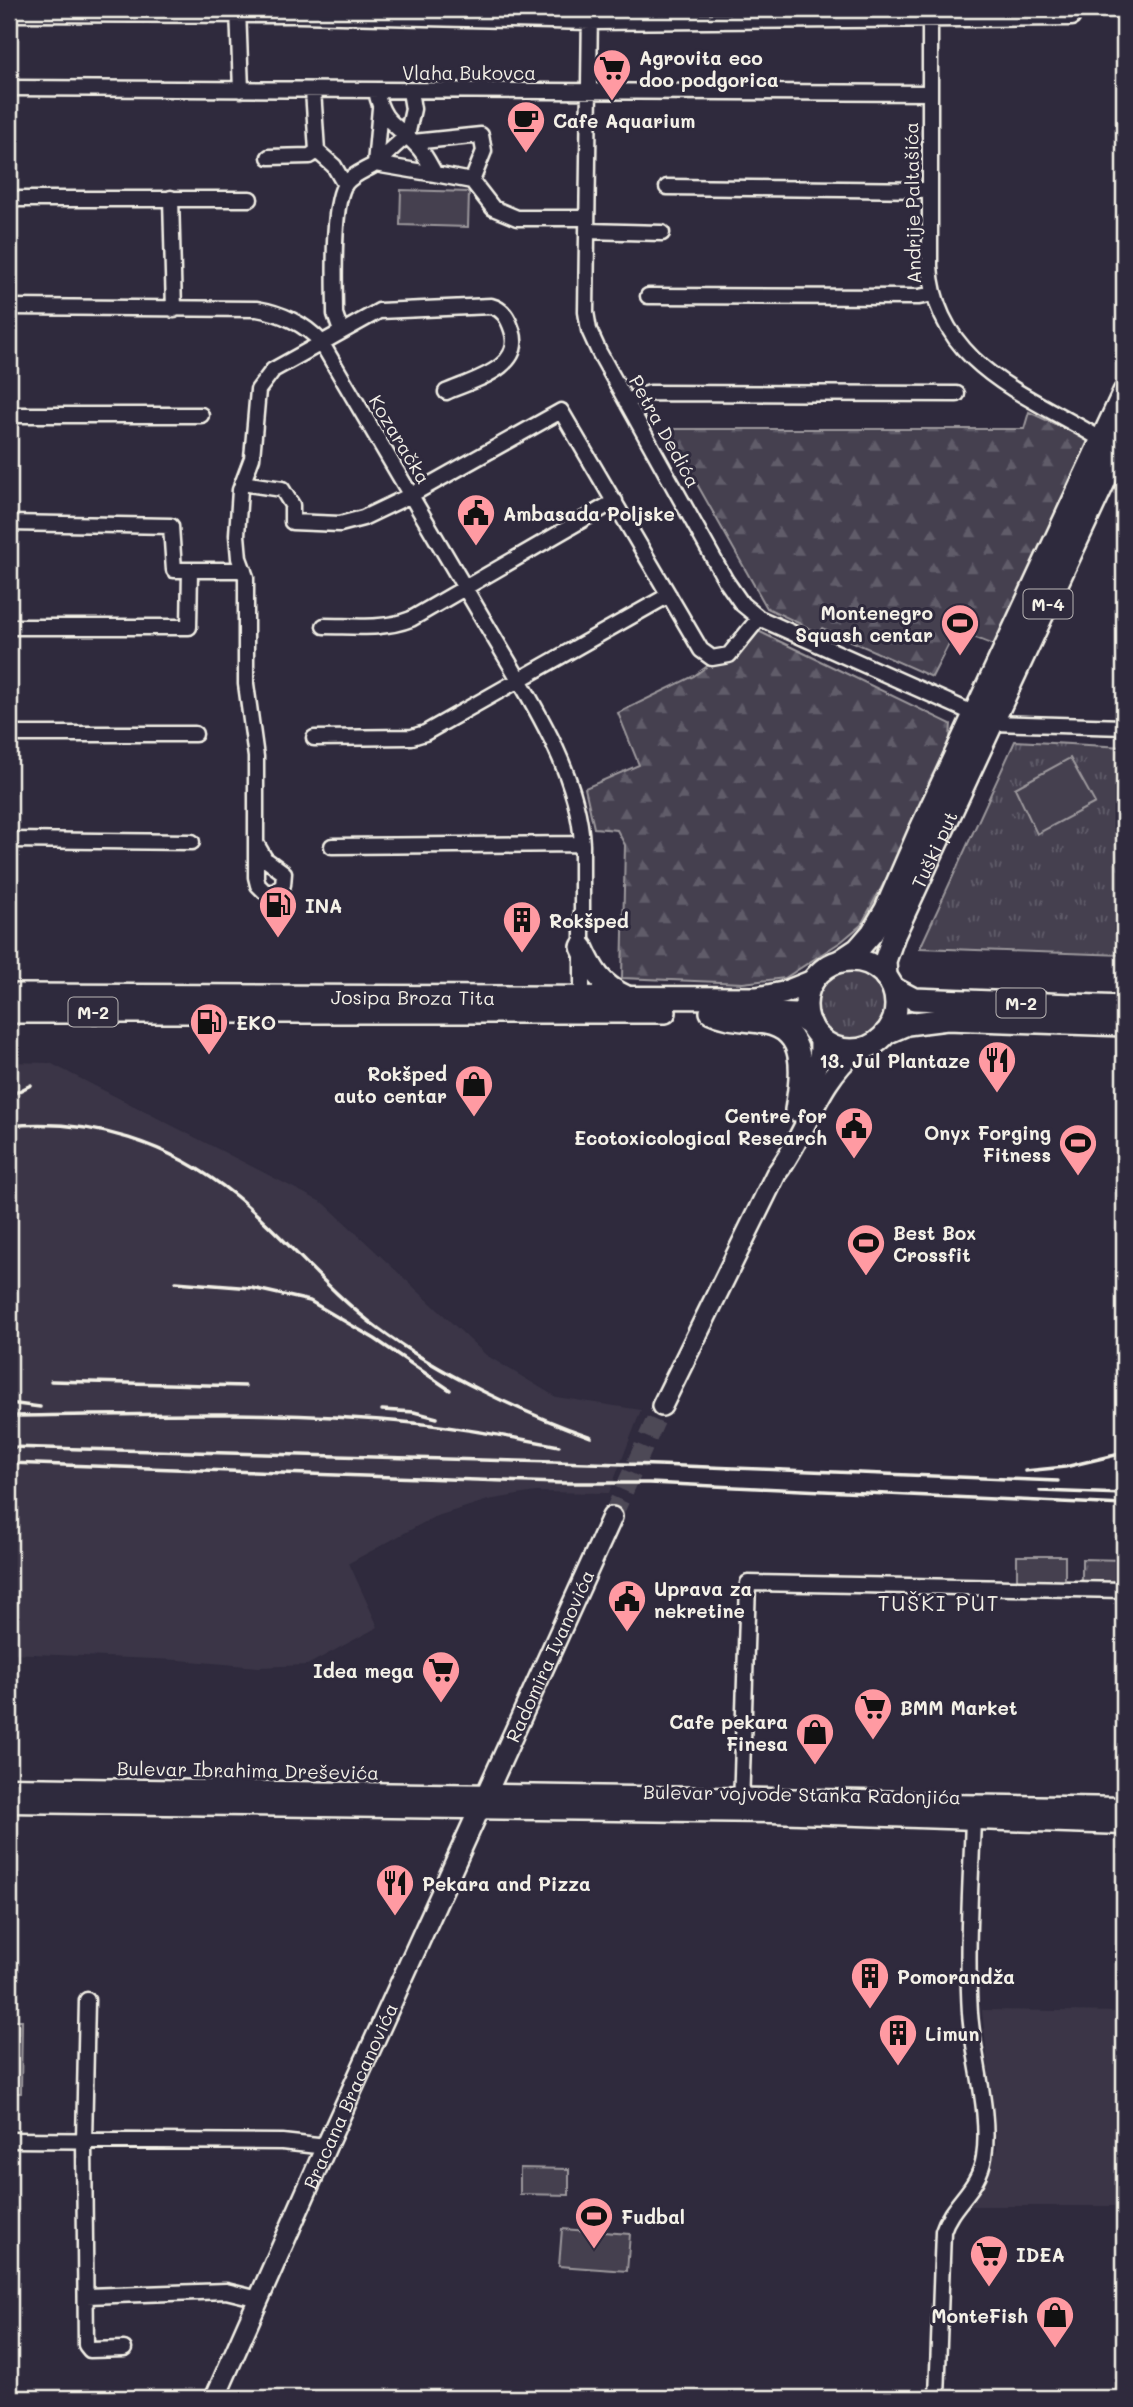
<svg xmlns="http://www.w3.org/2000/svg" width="1133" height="2407" viewBox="0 0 1133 2407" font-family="Mali,sans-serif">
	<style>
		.built { fill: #3b3647 }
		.grass { fill: url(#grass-tufts); stroke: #9c989c; stroke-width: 2 }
		.forest { fill: url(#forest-firs); stroke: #9c989c; stroke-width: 2 }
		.pitch { fill: #454050; stroke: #9c989c; stroke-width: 2 }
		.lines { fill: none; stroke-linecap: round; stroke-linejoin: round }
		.secondary-tunnel { stroke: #4d4857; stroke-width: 19; stroke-dasharray: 19 10; stroke-linecap: butt }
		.minor-casing { stroke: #f4f1e8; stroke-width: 19 }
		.tertiary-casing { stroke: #f4f1e8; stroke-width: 23 }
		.secondary-casing { stroke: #f4f1e8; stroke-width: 24 }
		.primary-casing { stroke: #f4f1e8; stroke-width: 26 }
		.minor { stroke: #2f2a3d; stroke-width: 14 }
		.tertiary { stroke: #2f2a3d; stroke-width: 18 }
		.secondary { stroke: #2f2a3d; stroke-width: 19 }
		.primary { stroke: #2f2a3d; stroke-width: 21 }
		.rail { stroke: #f4f1e8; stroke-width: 3.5 }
		.labels { text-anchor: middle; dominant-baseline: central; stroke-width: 6; stroke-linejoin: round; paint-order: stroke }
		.shield { fill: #2f2a3d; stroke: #b9b5b5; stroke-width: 2 }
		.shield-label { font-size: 18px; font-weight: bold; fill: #f4f1e8 }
		.poi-label { font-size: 19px; font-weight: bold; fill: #f4f1e8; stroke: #2f2a3d; text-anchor: start }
		.street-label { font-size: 19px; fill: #f4f1e8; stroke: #2f2a3d }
		.neighbourhood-label { font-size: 21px; letter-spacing: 2px; fill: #f4f1e8; stroke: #2f2a3d }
	</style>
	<defs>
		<pattern id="grass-tufts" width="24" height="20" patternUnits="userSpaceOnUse" patternTransform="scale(1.75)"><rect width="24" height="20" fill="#454050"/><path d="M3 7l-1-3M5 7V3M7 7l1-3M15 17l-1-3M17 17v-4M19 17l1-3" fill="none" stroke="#605c69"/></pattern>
		<pattern id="forest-firs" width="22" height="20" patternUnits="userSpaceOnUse" patternTransform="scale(1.75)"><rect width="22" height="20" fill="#454050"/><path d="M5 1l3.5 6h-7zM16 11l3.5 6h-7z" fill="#605c69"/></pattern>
	</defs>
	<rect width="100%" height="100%" fill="#2f2a3d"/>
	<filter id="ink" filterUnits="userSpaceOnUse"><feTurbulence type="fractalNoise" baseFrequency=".0143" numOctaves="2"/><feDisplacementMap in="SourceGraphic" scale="14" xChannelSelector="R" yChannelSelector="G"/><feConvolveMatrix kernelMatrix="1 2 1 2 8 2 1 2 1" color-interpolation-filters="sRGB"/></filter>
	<g filter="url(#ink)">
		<path class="built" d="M9,1062L50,1063L325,1204L486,1355L556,1397L641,1410L609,1493L535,1492L488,1500L434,1517L349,1563L378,1627L307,1665L258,1667L179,1660L9,1653Z
			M982,2010L1124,2012V2206H967L997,2149Z
			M1124,2327V2398H1116Z"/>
		<path class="grass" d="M1015,741L1124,747V955L920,948Z
			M816 1006a36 36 0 1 1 72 0a36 36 0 1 1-72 0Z
			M1082,1559L1124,1560V1582L1082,1581Z"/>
		<path class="forest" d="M1029,412L1098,444L1009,651L956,630L932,677L822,628L819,633L767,608L666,429H1024Z
			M756,630L951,724L949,752L914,828L861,925L842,941L785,978L743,983L622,978L625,845L617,830L594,828L585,788L639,765L618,713L694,676Z"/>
		<path class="pitch" d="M401,190L469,192L468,227L400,225Z
			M1070,758L1095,803L1037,834L1015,788Z
			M1017,1556H1065V1583L1017,1584Z
			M9,2020H22L21,2093H9Z
			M520,2168L569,2169V2195L520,2194Z
			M562,2229L630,2234L627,2271L559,2266Z"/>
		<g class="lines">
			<path class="secondary-tunnel" d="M612,1517L662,1406"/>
			<g class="minor-casing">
				<path id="minor" d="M238,9L241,90
					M590,9L586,312L589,330L599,352L726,581L742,604L759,618L975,714
					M930,11V266C936,367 1030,395 1102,440
					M9,14L298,15L590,22L1072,18
					M9,88L930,93
					M376,91C383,125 396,123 417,146C425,154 430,165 435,174L472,181L493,208L517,218H587
					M380,108L375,164L435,174
					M413,142L481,135L484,151L472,181
					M317,151L334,166L345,185
					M269,157L310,156L317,151L313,90
					M667,187L929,190
					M171,198L174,310
					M9,199H250
					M587,231L662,233
					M648,296L919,297L933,294
					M9,307L257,309C281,313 305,324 321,342C374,434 429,525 482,617C521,685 578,765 582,844V1005
					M341,331L335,314C335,286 331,202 346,183C354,174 364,171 374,165C384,157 395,145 407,136L413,109L410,91
					M626,401L650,393L957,394
					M9,415H201
					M242,483L282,489L292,505V522L340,524L363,518L411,495L561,411L701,650L712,658L729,655L759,618
					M9,523L171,526L174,570H244
					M324,626C353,626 383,630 411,619L615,501
					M9,627H189L190,570
					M993,723L1124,727
					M9,734H195
					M314,738L412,737L425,733L669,595
					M9,840L192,842
					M257,845L265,859L284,873L283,885L275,892H265L258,885L256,877V757L246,684V577L239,558L237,535L240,490L252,458L258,390L273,370L379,311L491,306C503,309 508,318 512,330C525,368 473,380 446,392
					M332,846L582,844
					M741,1807L748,1583L1124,1590
					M87,2000L84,2142L86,2345L90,2350L124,2349
					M9,2140L282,2142L326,2147
					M87,2296L226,2291L259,2299
					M937,2398L943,2231C952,2203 979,2190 984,2157C991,2114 973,2057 970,2013C966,1949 971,1882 973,1819"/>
			</g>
			<g class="tertiary-casing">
				<path id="tertiary" d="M9,1787L772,1798L908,1801L943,1804L1124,1807
					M9,1803L771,1813L1124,1825"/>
			</g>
			<g class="secondary-casing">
				<g id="secondary">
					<path d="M801,1100C810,1080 824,1059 819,1036"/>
					<path d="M662,1406L776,1174C807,1134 816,1083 857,1050"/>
					<path id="s1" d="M215,2398L326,2147L612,1517"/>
				</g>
			</g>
			<g class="primary-casing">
				<g id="primary">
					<path d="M582,947C592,970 601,985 625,996"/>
					<circle cx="851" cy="1005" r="45"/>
					<path d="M840,961L858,949L872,933L886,909L919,833L1124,392"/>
					<path id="s2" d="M886,977L885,961L894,935L1124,439"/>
					<path d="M893,988L914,999L1124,1007"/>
					<path id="s3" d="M9,995L757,998L783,993L813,981"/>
					<path d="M9,1012H665"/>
					<path d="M711,1012C730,1021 746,1019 765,1023C810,1031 801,1077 796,1110"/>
					<path d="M732,1012L795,1015L811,1025"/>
					<path d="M886,1033L907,1024L947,1019L1124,1025"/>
				</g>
			</g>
			<use href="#minor" class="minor"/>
			<use href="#tertiary" class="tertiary"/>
			<use href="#secondary" class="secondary"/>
			<use href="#primary" class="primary"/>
			<path class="rail" d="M9,1096L31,1085
				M9,1126C92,1118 170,1143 236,1196C286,1237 326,1290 379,1329C439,1374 521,1412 591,1437
				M176,1282L252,1288L310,1301L375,1339L450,1390
				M51,1381L245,1386
				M9,1403L40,1407
				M382,1410L414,1412L437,1418
				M9,1416C132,1415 257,1410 380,1420C440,1424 500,1435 559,1446
				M9,1447L658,1465L1058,1481
				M9,1463L558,1483H650L1124,1505
				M1025,1471L1065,1467L1124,1453
				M1040,1491L1124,1494"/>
		</g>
	</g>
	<defs>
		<g id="supermarket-pin" transform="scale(2.0125)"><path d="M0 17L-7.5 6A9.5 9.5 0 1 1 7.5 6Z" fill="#ff9aa2" stroke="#2f2a3d"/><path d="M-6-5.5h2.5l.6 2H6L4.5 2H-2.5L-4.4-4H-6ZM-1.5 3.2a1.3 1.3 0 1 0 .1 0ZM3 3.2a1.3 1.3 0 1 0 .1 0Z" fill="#111"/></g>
		<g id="cafe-pin" transform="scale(2.0125)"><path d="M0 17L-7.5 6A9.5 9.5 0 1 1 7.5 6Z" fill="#ff9aa2" stroke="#2f2a3d"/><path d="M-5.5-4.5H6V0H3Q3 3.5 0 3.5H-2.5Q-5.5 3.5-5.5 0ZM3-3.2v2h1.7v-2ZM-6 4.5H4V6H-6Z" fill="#111"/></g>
		<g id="civic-pin" transform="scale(2.0125)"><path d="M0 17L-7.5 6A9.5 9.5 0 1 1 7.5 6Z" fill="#ff9aa2" stroke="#2f2a3d"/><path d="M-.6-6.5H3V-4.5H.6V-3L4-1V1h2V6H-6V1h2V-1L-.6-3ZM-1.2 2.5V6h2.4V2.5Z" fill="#111"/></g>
		<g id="stadium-pin" transform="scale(2.0125)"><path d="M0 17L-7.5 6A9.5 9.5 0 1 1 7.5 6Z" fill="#ff9aa2" stroke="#2f2a3d"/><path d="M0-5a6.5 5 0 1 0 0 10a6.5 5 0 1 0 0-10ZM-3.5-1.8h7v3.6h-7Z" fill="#111"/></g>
		<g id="fuel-pin" transform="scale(2.0125)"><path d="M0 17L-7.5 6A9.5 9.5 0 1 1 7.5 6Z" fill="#ff9aa2" stroke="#2f2a3d"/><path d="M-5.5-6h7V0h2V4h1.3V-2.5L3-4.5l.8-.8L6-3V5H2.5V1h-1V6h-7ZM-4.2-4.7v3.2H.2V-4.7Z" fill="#111"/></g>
		<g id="building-pin" transform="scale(2.0125)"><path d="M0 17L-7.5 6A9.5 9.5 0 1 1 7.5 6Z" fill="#ff9aa2" stroke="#2f2a3d"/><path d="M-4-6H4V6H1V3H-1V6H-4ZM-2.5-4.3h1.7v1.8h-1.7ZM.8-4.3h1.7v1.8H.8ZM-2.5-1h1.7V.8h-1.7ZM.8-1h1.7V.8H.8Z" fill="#111"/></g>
		<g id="restaurant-pin" transform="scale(2.0125)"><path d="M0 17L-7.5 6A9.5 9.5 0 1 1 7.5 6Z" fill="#ff9aa2" stroke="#2f2a3d"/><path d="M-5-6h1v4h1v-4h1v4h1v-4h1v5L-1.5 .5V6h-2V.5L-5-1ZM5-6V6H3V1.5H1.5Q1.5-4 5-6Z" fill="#111"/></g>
		<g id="shop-pin" transform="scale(2.0125)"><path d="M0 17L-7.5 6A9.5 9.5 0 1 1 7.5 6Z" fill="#ff9aa2" stroke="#2f2a3d"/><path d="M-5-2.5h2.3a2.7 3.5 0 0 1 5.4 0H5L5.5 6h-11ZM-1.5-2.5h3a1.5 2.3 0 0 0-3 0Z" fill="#111"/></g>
	</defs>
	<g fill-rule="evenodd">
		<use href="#supermarket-pin" x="612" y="68"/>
		<use href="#cafe-pin" x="526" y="120"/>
		<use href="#civic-pin" x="476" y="513"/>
		<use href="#stadium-pin" x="960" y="623"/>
		<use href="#fuel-pin" x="278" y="905"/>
		<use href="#building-pin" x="522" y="920"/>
		<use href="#fuel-pin" x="209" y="1022"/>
		<use href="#restaurant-pin" x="997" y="1060"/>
		<use href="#shop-pin" x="474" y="1084"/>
		<use href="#civic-pin" x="854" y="1126"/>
		<use href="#stadium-pin" x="1078" y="1143"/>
		<use href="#stadium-pin" x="866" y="1243"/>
		<use href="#civic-pin" x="627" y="1599"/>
		<use href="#supermarket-pin" x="441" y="1670"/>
		<use href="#supermarket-pin" x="873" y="1707"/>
		<use href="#shop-pin" x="815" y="1732"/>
		<use href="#restaurant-pin" x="395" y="1883"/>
		<use href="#building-pin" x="870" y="1976"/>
		<use href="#building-pin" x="898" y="2033"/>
		<use href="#stadium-pin" x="594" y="2216"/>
		<use href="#supermarket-pin" x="989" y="2254"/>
		<use href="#shop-pin" x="1055" y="2315"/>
	</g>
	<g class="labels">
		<g class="shield">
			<rect x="1023.5" y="589.5" width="49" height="29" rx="5"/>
			<rect x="996.5" y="988.5" width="49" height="29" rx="5"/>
			<rect x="68.5" y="997.5" width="49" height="29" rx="5"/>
		</g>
		<g class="shield-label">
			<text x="1048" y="604">M-4</text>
			<text x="1021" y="1003">M-2</text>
			<text x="93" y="1012">M-2</text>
		</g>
		<g class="poi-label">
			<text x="639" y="57">Agrovita eco<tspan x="639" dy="22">doo podgorica</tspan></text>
			<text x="553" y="120">Cafe Aquarium</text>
			<text x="503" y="513">Ambasada Poljske</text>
			<text x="933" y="612" text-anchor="end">Montenegro<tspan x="933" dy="22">Squash centar</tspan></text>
			<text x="305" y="905">INA</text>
			<text x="549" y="920">Rokšped</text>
			<text x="236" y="1022">EKO</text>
			<text x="970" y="1060" text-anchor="end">13. Jul Plantaze</text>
			<text x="447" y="1073" text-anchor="end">Rokšped<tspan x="447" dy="22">auto centar</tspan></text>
			<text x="827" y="1115" text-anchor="end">Centre for<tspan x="827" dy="22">Ecotoxicological Research</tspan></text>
			<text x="1051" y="1132" text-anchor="end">Onyx Forging<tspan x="1051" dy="22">Fitness</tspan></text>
			<text x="893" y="1232">Best Box<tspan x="893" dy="22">Crossfit</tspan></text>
			<text x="654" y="1588">Uprava za<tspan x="654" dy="22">nekretine</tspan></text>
			<text x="414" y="1670" text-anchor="end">Idea mega</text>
			<text x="900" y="1707">BMM Market</text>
			<text x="788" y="1721" text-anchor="end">Cafe pekara<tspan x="788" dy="22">Finesa</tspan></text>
			<text x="422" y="1883">Pekara and Pizza</text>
			<text x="897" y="1976">Pomorandža</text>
			<text x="925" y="2033">Limun</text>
			<text x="621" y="2216">Fudbal</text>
			<text x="1016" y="2254">IDEA</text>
			<text x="1028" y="2315" text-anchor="end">MonteFish</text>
		</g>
		<g class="street-label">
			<text x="469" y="72">Vlaha Bukovca</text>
			<text transform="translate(912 203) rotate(-91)">Andrije Paltašića</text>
			<text transform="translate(665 431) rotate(61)">Petra Dedića</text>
			<text transform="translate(400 439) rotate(59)">Kozaračka</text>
			<text stroke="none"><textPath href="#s2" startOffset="138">Tuški put</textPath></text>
			<text stroke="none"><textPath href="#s3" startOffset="404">Josipa Broza Tita</textPath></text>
			<text stroke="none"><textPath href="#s1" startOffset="814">Radomira Ivanovića</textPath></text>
			<text transform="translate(248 1770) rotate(1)">Bulevar Ibrahima Dreševića</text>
			<text transform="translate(802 1794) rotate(1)">Bulevar vojvode Stanka Radonjića</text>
			<text stroke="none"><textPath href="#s1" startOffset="331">Bracana Bracanovića</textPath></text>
		</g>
		<g class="neighbourhood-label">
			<text x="939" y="1602">TUŠKI PUT</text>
		</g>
	</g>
	<rect width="1133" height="2407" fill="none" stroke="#2f2a3d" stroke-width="35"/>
	<rect x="18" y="18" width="1098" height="2372" fill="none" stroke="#f4f1e8" stroke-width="2.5" filter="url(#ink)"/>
</svg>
